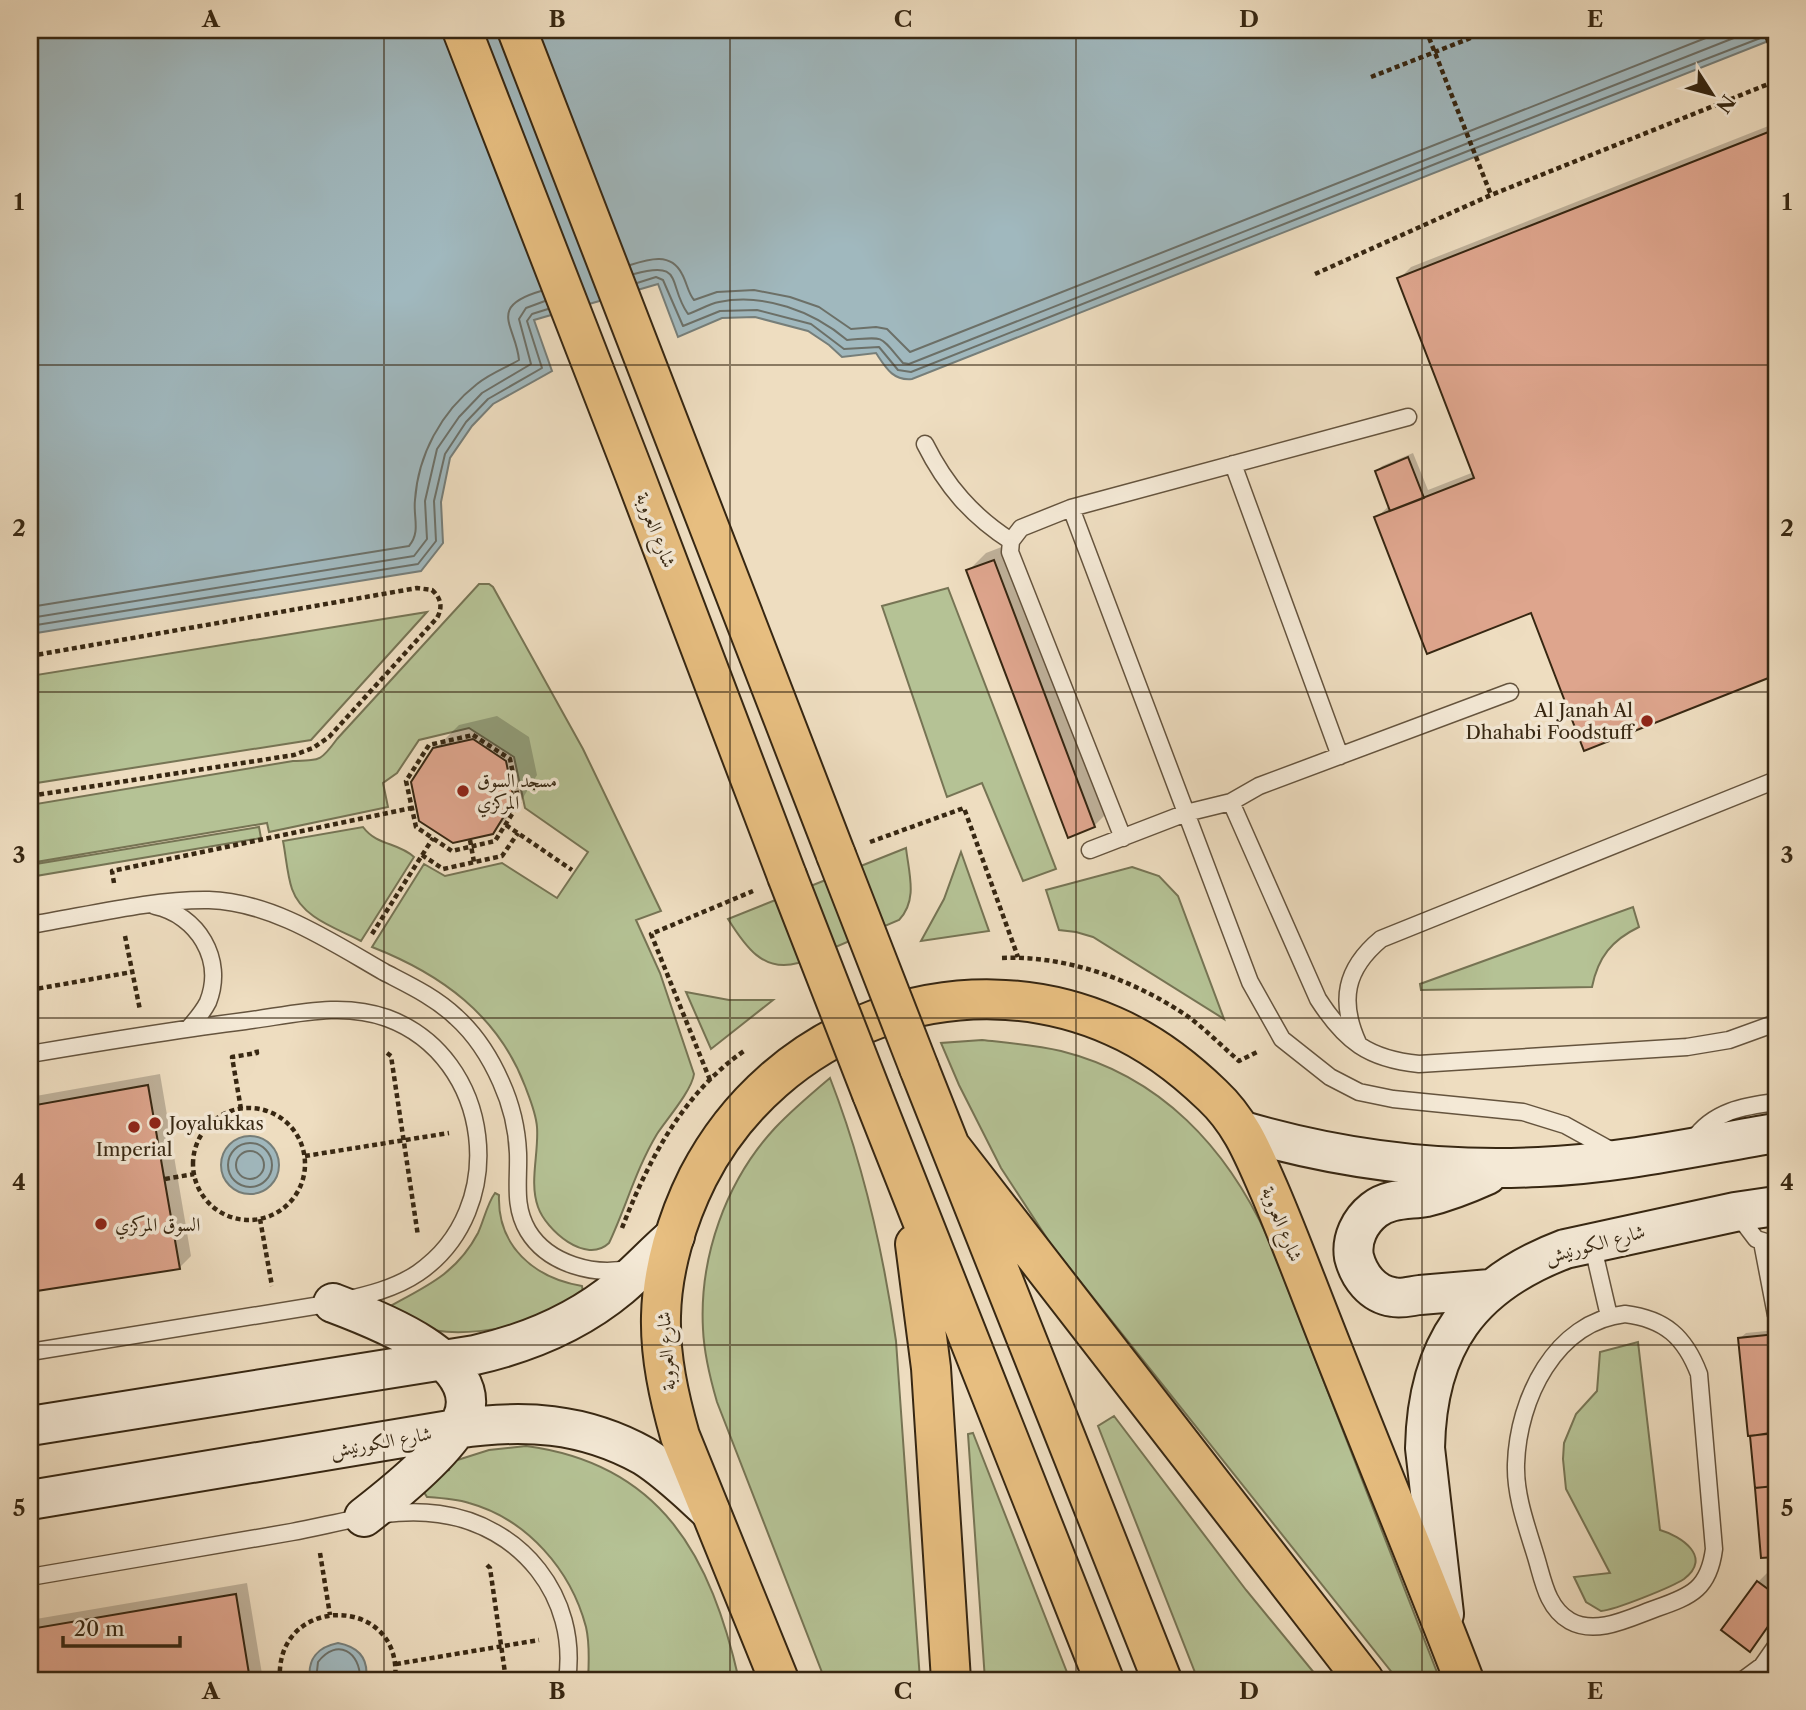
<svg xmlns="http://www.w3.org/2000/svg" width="1806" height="1710" viewBox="0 0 1806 1710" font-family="'Libre Caslon Text',Amiri,serif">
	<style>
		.green { fill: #b5c295; stroke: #767454; stroke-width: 2 }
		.water { fill: #a0b8be; stroke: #767e79; stroke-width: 2 }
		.shadow { fill: #0003 }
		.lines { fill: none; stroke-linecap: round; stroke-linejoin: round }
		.shore { stroke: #6c7068; stroke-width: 2 }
		.building { fill: #dea58d; stroke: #372712; stroke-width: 2 }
		.service-casing { stroke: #65543e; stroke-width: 19 }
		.secondary-casing { stroke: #372712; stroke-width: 42 }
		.primary-casing { stroke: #372712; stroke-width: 42 }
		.path { stroke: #372712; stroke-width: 4.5; stroke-dasharray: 5 3.5; stroke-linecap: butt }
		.service { stroke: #f4e9d6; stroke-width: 16 }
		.secondary { stroke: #f4e9d6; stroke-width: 38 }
		.primary { stroke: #e7be80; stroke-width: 38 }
		.primary-bridge-casing { stroke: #372712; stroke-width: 42; stroke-linecap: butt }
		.primary-bridge { stroke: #e7be80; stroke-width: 38 }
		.grid { fill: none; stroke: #372712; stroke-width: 2; stroke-opacity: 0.55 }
		.poi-dot { fill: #8f2418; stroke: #f4e9d6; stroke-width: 2.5 }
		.labels { text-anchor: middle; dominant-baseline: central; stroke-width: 7; stroke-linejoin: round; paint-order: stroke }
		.street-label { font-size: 19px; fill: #372712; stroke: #f4e9d6 }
		.poi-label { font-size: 19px; fill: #372712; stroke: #f4e9d6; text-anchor: start }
		.neatline { fill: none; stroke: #372712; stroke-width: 2.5 }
		.grid-label { font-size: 23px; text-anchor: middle; font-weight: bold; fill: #372712 }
	</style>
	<rect width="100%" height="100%" fill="#eeddc0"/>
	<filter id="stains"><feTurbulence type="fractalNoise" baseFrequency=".00286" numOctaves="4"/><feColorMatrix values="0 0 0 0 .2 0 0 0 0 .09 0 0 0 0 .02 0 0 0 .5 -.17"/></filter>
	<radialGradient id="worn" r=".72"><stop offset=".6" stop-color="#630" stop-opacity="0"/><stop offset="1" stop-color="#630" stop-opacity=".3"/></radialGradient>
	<path class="green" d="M479,584H489L493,587L583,749L661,911L636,920L660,973L694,1074C692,1090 667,1119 657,1134C636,1169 626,1207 609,1243C586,1265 546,1230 538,1207C529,1182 539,1153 537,1127C536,1113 530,1099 525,1086C498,1015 441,974 372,947L424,864L445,876L502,863L557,898L588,852L525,808L514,757L469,728L419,740L397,773L383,783L388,807L269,832L267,823L30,863V805L293,761C321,760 321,761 337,739Z
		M948,588L1056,869L1023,881L982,783L947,797L882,606Z
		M427,612L311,740L30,784V676Z
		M259,827L261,838L30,877V865Z
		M363,827C377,846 398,842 414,857L361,941C336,928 302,918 292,889C287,874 286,856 283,841Z
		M906,848C909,874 918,900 899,920L798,963C763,973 745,946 728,919Z
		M961,852L989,931L921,941L944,899Z
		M1132,867L1159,876L1178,896L1224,1019L1093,937L1076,932L1059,930L1046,890Z
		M1633,907L1639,927C1612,940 1598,957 1592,987L1421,990L1420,984Z
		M686,992L729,1000H773L711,1049Z
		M982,1040C1009,1043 1035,1045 1061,1051C1161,1076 1227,1148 1268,1238L1440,1680H1398L1052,1246L1001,1168L959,1085L941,1043Z
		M830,1078C863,1163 883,1250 896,1341L920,1680H825L717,1402C710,1378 704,1354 703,1329C699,1257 726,1181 775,1128C792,1110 811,1094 830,1078Z
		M495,1193L499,1195C497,1246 534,1278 582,1286L583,1292C569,1300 555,1309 540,1316C509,1331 450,1338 417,1326C407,1323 398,1315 389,1310L390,1306C427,1286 457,1273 478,1233C484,1220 487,1204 495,1193Z
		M1638,1342L1660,1530C1681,1536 1713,1557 1684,1579C1672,1587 1615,1610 1601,1611L1586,1602L1574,1577L1610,1573L1566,1489L1563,1459L1564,1443L1576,1414L1597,1391L1600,1352Z
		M1114,1416L1246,1590L1320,1680H1198L1098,1426Z
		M973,1433L1070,1680H985L968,1434Z
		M526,1446C662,1464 711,1557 739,1680H588C589,1663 590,1644 586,1627C571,1570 527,1519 469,1503C456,1499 441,1498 427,1497L422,1489L440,1473L449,1470L448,1463L489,1450Z"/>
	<path class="water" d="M30,30H1776V38L912,379C893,381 886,368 876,353L842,357L829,345L808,331L755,317L722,318L678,337L658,284L534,320L552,371L493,404L472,426L450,458L441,502L443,543L421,571L30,634Z
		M221 1165a29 29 0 1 1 58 0a29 29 0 1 1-58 0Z
		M338,1643C359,1647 369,1659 366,1680H310C307,1659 318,1647 338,1643Z"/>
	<path class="shadow" d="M1776,123V673L1585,749L1532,610L1376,518L1390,505L1377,471L1382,466L1413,453L1428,490L1474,472L1399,279L1411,267Z
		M1012,543L1112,808L1094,826L968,571L986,553Z
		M497,716L529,737L537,775L516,809L492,833L435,749L459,725Z
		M160,1074L191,1256L179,1268L30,1290V1097Z
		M1776,1330V1555L1762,1556L1752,1434L1740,1338L1746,1333Z
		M1770,1570L1776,1575V1617L1750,1649L1758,1582Z
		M247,1583L263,1680H30V1620Z"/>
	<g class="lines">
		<path class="shore" d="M630,265C649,259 671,252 682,274C687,283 688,293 694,300L717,292L754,290L790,297L819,307L851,329L876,327L887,329L910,352L1726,30
			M634,274C685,260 667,284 688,314C698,311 708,304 719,302C764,293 813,311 847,340C886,337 878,334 903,363L909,364L1754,30
			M637,283L656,277L663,280L683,326L720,311L757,310L811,324L844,349L879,347L898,370L911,372L1473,149L1776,32
			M30,607L409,546C421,532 413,517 415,500C418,455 441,412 477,384C489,374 505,368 519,360C516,326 486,307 541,291
			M30,618L414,556L427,539L425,501L437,449L459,417L482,393L531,364L519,319L526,308L545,301
			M30,626L418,564L436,541L434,501L445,454L466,422L488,399L542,368L527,321L532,314L548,309
			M228 1165a22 22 0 1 1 44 0a22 22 0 1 1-44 0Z
			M236 1165a14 14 0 1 1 28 0a14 14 0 1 1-28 0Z
			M316,1680L318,1662C337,1637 361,1652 360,1680"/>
	</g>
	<path class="building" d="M1776,129V675L1584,751L1531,613L1427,654L1374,517L1474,478L1397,278Z
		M1408,457L1424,498L1390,511L1375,471Z
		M994,560L1095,827L1068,838L966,570Z
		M473,739L506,761L514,800L493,834L453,843L419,821L411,782L433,748Z
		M148,1085L180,1269L30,1292V1106Z
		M1776,1334V1433L1748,1436L1738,1338Z
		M1771,1433L1775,1486L1755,1488L1750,1436Z
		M1775,1486L1776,1557L1761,1558L1755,1488Z
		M1757,1581L1776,1595V1615L1750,1652L1721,1630Z
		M236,1594L250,1680H30V1629Z"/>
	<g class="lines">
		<g class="service-casing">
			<path id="service" d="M925,444C946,486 972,516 1011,541
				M1233,464L1340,756
				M1071,508L1250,982L1282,1039L1330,1077L1359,1092L1393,1099L1523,1112L1565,1125L1614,1152
				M1231,802L1318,999C1345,1041 1368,1059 1419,1064L1687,1047L1729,1040L1776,1023
				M1123,838L1010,552L1011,541L1021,528L1071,508L1408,417
				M1090,850L1186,813L1231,802L1259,786L1510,692
				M155,906C197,915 225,959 208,1002C203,1012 196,1020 189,1028
				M30,925C86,916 152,899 209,900C272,902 330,941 384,972C409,985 435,997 456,1017C476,1035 490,1057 501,1082C511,1104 517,1129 518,1153C519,1181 513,1206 528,1231C548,1264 595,1277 631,1268
				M1358,1043C1339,1001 1345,969 1381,939L1776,780
				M30,1054C101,1042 173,1030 245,1021C292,1015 341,1001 387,1018C493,1057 511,1209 418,1273C393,1290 363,1296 333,1303L30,1352
				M1693,1140C1713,1111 1744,1106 1776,1102
				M1737,1214L1756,1239L1776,1245
				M1762,1242L1776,1315
				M1592,1243L1609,1316
				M1625,1314C1665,1319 1685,1337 1699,1374L1714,1549C1709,1588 1692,1596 1657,1608C1631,1617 1597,1636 1570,1621C1547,1608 1543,1580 1536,1557C1527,1527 1515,1496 1516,1464C1518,1399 1555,1322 1625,1314Z
				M30,1577C117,1562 205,1547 292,1532C341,1523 389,1507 439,1514C521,1525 579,1597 567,1680
				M1743,1680L1762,1666L1776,1646"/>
		</g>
		<g class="secondary-casing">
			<path id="secondary" d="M1243,1131C1339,1159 1439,1172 1539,1167C1618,1164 1698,1146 1776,1133
				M1487,1175C1467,1184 1447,1192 1426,1197C1408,1200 1389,1198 1374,1210C1360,1221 1351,1239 1354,1257C1359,1276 1372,1294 1393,1297C1401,1299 1411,1296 1420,1295C1443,1293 1466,1291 1490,1289
				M333,1303C373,1318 489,1361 462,1419C448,1450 391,1496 364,1517
				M30,1426L475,1355C528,1343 577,1323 620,1287C639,1271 656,1252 675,1236
				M30,1500L456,1429C523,1419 583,1422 644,1456C668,1471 689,1492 710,1511
				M1444,1614L1425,1448C1427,1345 1470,1285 1565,1249L1735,1212L1776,1206"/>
		</g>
		<g class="primary-casing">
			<path id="primary" d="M462,30L634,473L787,876
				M517,30L836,855
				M919,1068L1162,1680
				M872,1094L1104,1680
				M950,1146L1364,1680
				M915,1244L931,1368L951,1680
				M779,1680L680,1436C669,1397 660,1357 661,1316C662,1269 677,1219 698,1177C775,1027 957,957 1113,1026C1150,1042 1183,1067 1212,1095C1242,1123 1254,1156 1270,1192C1288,1234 1304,1277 1321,1320C1368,1440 1418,1560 1464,1680"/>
		</g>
		<path class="path" d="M1426,30L1491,195
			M1764,30L1776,62
			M1371,77L1491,30
			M1315,274L1491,195L1776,81
			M30,656L417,588L432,590C441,598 443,607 437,618L329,737L313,748L294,755L30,796
			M473,735L510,759L519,803L495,841L452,851L416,827L406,781L429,745Z
			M506,825L572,870
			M470,840L474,862
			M870,842L964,808L1018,957
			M422,855L443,869L502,856L518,833
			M114,883L112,871L416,807
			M372,934L433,838
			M125,936L140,1010
			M1002,958C1067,955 1137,981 1190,1018C1207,1031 1223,1047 1239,1061L1259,1051
			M30,990L132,972
			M387,1053L391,1056L418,1236
			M710,1080L651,934L753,891
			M193 1164a56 56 0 1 1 112 0a56 56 0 1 1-112 0Z
			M241,1109L232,1057L257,1053L256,1047
			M305,1156L449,1133
			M165,1179L194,1174
			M260,1219L272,1286
			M622,1228C648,1161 683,1093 744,1051
			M320,1553L330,1615
			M487,1565L490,1568L506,1680
			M396,1664L539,1640
			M280,1680C274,1593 404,1594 395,1680"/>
		<use href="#service" class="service"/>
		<use href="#secondary" class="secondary"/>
		<use href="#primary" class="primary"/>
		<g class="primary-bridge-casing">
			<path id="primary-bridge" d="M836,855L919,1068
				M787,876L872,1094"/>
		</g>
		<use href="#primary-bridge" class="primary-bridge"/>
	</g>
	<path class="grid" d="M384,30V1680M730,30V1680M1076,30V1680M1422,30V1680M30,365H1776M30,692H1776M30,1018H1776M30,1345H1776"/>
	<g class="poi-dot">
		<circle cx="1647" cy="721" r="7"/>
		<circle cx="463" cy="791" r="7"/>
		<circle cx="155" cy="1123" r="7"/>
		<circle cx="134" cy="1127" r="7"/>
		<circle cx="101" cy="1224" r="7"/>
	</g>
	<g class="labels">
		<g class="street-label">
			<text transform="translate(656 530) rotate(69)">شارع العروبة</text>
			<text transform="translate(1282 1224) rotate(68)">شارع العروبة</text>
			<text transform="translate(1595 1244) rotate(-15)">شارع الكورنيش</text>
			<text transform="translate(666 1351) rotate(-94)">شارع العروبة</text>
			<text transform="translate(381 1442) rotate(-10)">شارع الكورنيش</text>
		</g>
		<g class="poi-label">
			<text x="1633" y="710" text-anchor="end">Al Janah Al<tspan x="1633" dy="22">Dhahabi Foodstuff</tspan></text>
			<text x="477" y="780">مسجد السوق<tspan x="477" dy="22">المركزي</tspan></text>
			<text x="169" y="1123">Joyalukkas</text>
			<text x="134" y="1149" text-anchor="middle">Imperial</text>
			<text x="115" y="1224">السوق المركزي</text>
		</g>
	</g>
	<rect width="1806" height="1710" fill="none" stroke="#eeddc0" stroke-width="77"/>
	<g transform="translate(1712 94) rotate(126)" stroke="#f4e9d6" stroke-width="5" paint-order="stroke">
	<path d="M0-5L12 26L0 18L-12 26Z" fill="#372712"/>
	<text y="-10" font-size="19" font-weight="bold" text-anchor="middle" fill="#372712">N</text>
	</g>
	<path d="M63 1636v10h117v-10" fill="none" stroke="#372712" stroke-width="3.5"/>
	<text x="74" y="1636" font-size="21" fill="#372712" stroke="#f4e9d6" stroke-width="5" paint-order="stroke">20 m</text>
	<rect x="38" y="38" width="1730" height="1634" class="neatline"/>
	<g class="grid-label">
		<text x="211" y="27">A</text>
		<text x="557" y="27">B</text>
		<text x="903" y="27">C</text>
		<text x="1249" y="27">D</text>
		<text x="1595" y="27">E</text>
		<text x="19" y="210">1</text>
		<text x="1787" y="210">1</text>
		<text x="19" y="536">2</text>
		<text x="1787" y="536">2</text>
		<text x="19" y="863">3</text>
		<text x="1787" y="863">3</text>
		<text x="19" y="1190">4</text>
		<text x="1787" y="1190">4</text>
		<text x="19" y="1516">5</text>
		<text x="1787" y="1516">5</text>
		<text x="211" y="1699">A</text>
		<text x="557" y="1699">B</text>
		<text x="903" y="1699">C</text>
		<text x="1249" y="1699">D</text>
		<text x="1595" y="1699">E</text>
	</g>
	<rect width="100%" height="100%" filter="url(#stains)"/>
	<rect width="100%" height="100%" fill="url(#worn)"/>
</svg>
